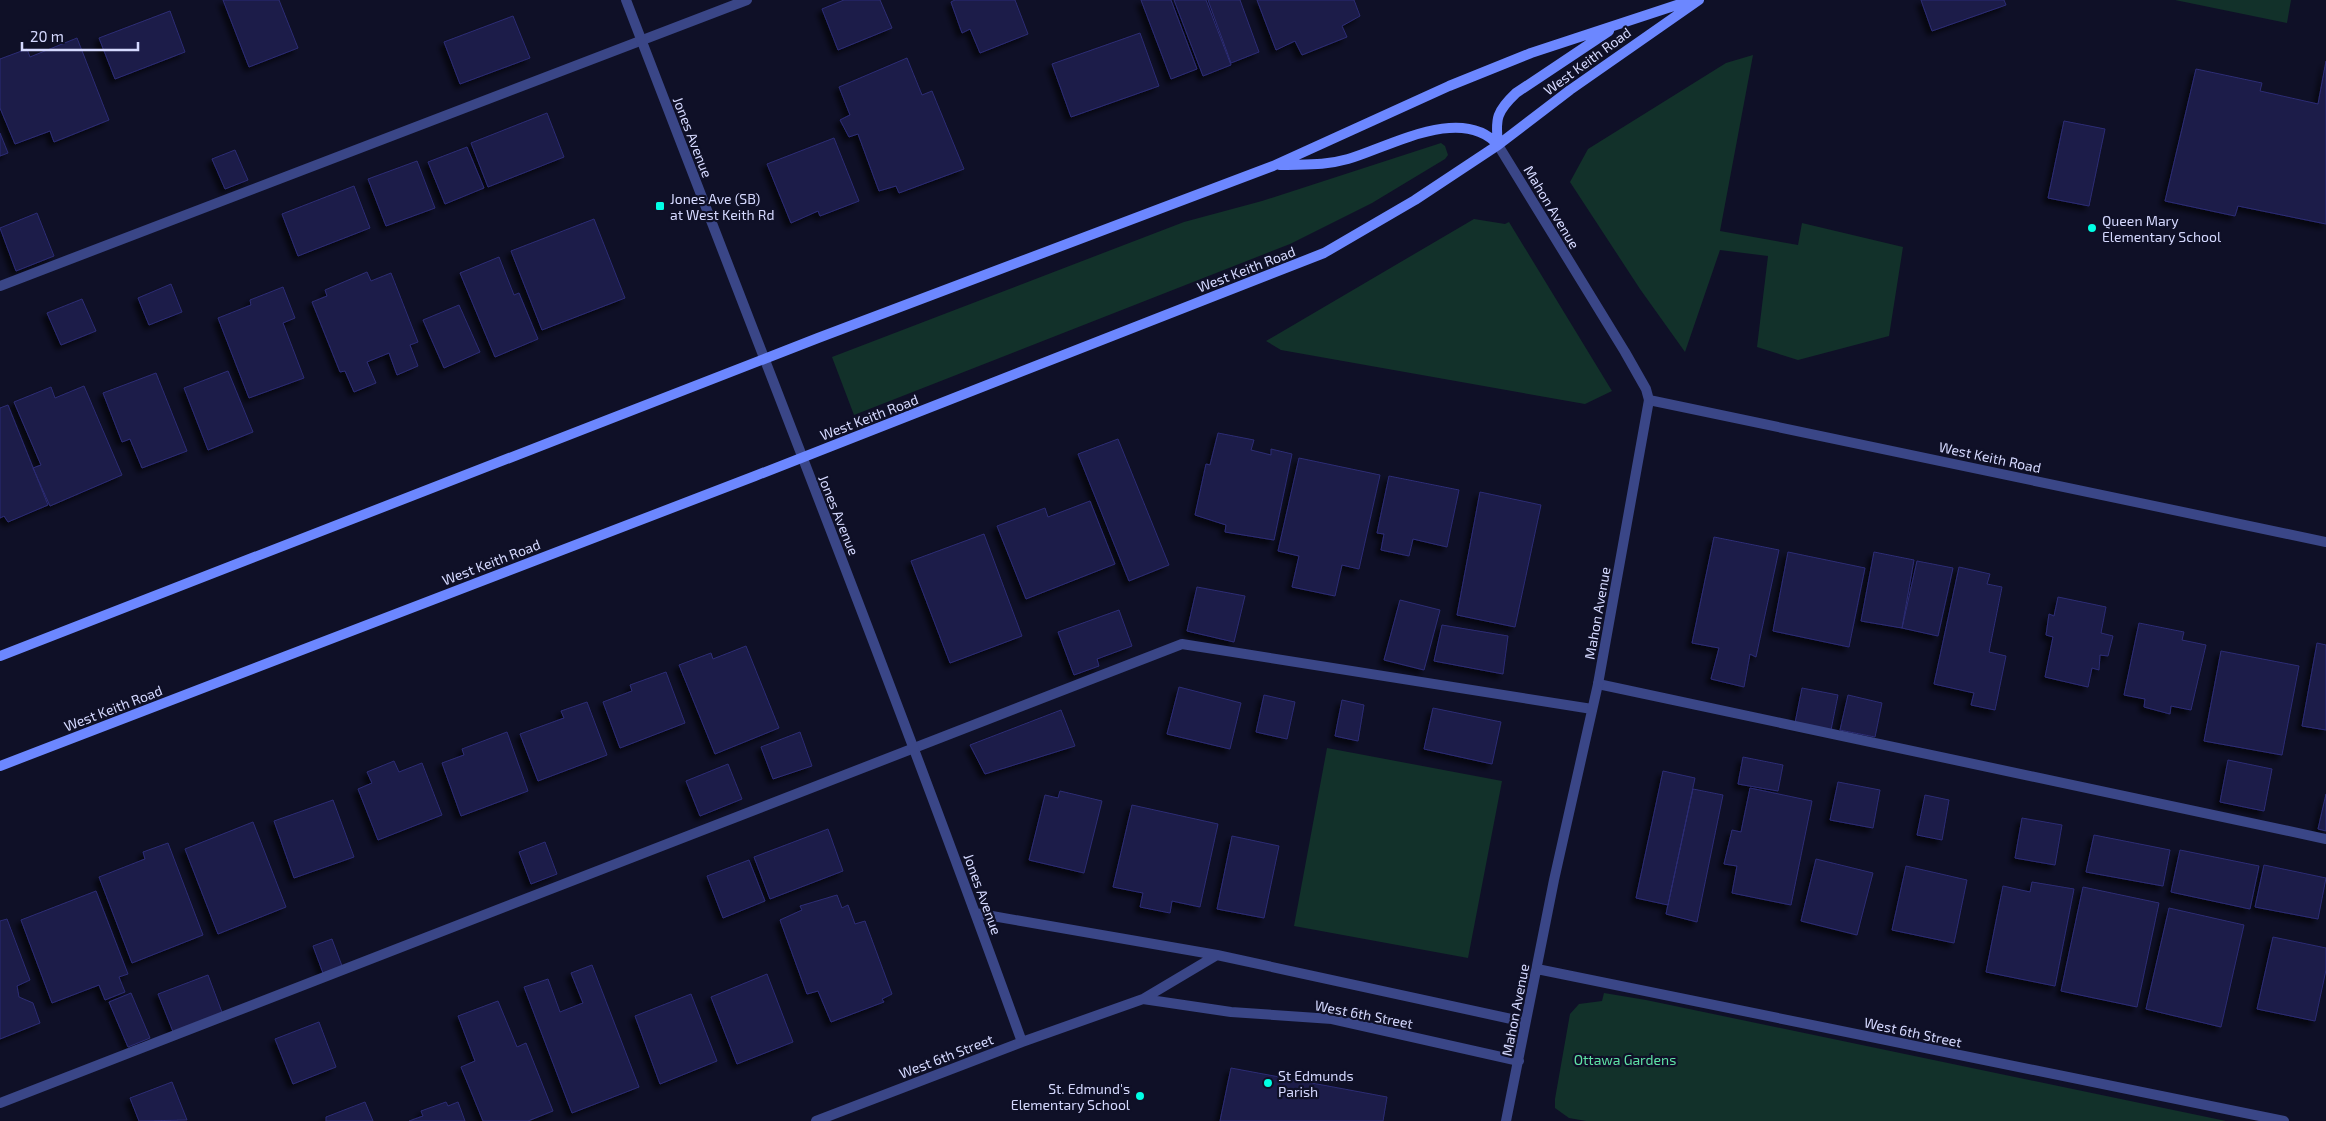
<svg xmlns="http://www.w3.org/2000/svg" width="2326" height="1121" viewBox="0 0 2326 1121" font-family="'Exo 2',sans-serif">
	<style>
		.green { fill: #12312a }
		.building { fill: #1b1b48; stroke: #2d2d75; filter: url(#shadow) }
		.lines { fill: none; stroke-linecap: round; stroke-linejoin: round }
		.service { stroke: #3a4687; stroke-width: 10 }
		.minor { stroke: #3a4687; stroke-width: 10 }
		.tertiary { stroke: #3a4687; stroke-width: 10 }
		.secondary { stroke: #6c87ff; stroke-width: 10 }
		.poi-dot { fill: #01ffe5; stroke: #0f1027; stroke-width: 2 }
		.labels { text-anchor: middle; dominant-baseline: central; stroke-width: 4.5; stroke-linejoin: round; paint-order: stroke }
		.street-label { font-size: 14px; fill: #d5d9ff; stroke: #0f1027 }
		.poi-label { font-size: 14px; fill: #d5d9ff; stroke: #0f1027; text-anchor: start }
		.park-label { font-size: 14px; fill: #5fe2a6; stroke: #0f1027 }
	</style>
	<defs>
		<filter id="shadow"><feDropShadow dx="-4.5" dy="4.5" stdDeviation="2.5" flood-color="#0009"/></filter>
	</defs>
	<rect width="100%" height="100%" fill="#0f1027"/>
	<path class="green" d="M2175,0H2291L2287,23Z
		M1753,55L1720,231L1798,245L1802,223L1903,247L1889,336L1798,360L1757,347L1768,256L1720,250L1685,352L1640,289L1570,182L1588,149L1726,63Z
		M1441,143L1445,146L1448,155L1445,159L1372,203L1290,244L854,415L832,357L1184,222L1262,201Z
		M1474,219L1505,224L1509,222L1612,391L1585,404L1281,350L1266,341Z
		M1327,748L1502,781L1468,958L1294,926Z
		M1604,993L1646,1000L2226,1121H1586L1569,1118L1555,1108V1099L1570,1014L1579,1004L1602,1001Z"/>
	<path class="building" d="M223,0H279L298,48L249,67Z
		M844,0H880L892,28L838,50L822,9Z
		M955,0H1015L1028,34L980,53L970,29L962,33L951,2Z
		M1141,0H1171L1197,69L1171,79Z
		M1174,0H1206L1231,65L1203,76Z
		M1208,0H1240L1259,52L1231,63Z
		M1257,0H1354L1360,16L1342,26L1347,37L1302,55L1295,41L1276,50Z
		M1921,0H2004L2006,5L1932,31Z
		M170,11L185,52L115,79L99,38Z
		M513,16L530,58L460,84L444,42Z
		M1140,33L1159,86L1071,117L1052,64Z
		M77,38L109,120L54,142L50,131L15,144L0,108V59L27,49L30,57Z
		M907,58L922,95L932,91L964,169L899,193L896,186L879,191L858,134L849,137L840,120L850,115L839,87Z
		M2326,61V224L2238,206L2235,216L2165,201L2196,69L2262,83L2260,91L2318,104Z
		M547,113L564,157L488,187L471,143Z
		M2064,121L2105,129L2089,206L2048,198Z
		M0,133L8,153L0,156Z
		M834,138L859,201L820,216L818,211L791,223L767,164Z
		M467,147L484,188L445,204L428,162Z
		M235,150L248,180L225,189L212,159Z
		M417,161L435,208L386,226L368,179Z
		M354,186L370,228L298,256L282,214Z
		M37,213L54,256L16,271L0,228Z
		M594,219L625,298L542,330L511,251Z
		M499,257L514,295L519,293L538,339L495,357L460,273Z
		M367,272L371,281L391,273L418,342L410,345L418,366L397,375L389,353L367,362L376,383L354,392L345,371L340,372L312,302L327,296L325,290Z
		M171,284L182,312L149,325L138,298Z
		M283,287L295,318L283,323L304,378L249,398L218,318L251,305L250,300Z
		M82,299L96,331L61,345L47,313Z
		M459,305L480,352L444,368L423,320Z
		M228,371L253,432L208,450L184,388Z
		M156,373L187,451L142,468L130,439L122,442L103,393Z
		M84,386L122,475L50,506L33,468L41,465L14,402L51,387L55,398Z
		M8,405L48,505L8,522L4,516L0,518V408Z
		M1218,433L1254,440L1251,450L1271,455V449L1292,454L1274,540L1225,532L1226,525L1195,515L1206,464L1210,465Z
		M1118,439L1169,565L1129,581L1078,454Z
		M1299,458L1380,475L1359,569L1342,565L1335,596L1292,587L1299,556L1278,551Z
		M1389,476L1459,490L1447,547L1413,539L1409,556L1381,550L1384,534L1377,533Z
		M1480,492L1541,505L1515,627L1457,615Z
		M1090,501L1115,564L1026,599L997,526L1045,508L1048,517Z
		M984,534L1022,636L950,663L911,561Z
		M1714,537L1779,550L1756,657L1750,654L1744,687L1711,679L1719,648L1692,643Z
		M1788,552L1865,568L1849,647L1773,631Z
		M1874,552L1914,560L1902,628L1861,621Z
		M1917,561L1953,568L1938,636L1902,628Z
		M1959,567L1990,574L1987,584L2002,587L1989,652L2006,656L1995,710L1971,705L1974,693L1934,684Z
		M1197,587L1245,596L1234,642L1187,631Z
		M2058,597L2106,607L2101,633L2113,636L2108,656L2100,655L2099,670L2092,668L2088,687L2045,677L2053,637L2046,635L2049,614L2054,616Z
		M1400,600L1440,610L1424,670L1384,660Z
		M1119,610L1132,646L1097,659L1099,666L1074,675L1058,632Z
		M2139,623L2184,632L2182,640L2206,645L2191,710L2171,706L2170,714L2144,707L2145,699L2124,695Z
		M1442,625L1508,636L1503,674L1434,661Z
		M2317,643L2326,645V730L2302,726Z
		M746,646L779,728L715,754L679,665L711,653L713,659Z
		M2221,651L2299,666L2282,755L2204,741Z
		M666,672L685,723L620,748L603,702L632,691L630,685Z
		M1179,687L1241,703L1230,749L1167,734Z
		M1802,688L1838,695L1831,730L1795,723Z
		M1264,695L1295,702L1287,739L1256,732Z
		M1848,695L1882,703L1875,737L1840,730Z
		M1342,700L1364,705L1358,741L1335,736Z
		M587,702L607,755L538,781L520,734L564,718L561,711Z
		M1433,708L1501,722L1492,764L1424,749Z
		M1061,710L1075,746L985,774L970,745Z
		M507,732L528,791L461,816L442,763L464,755L462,749Z
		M800,732L812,766L773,779L761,747Z
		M1743,757L1783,765L1778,791L1738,784Z
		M2228,760L2272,769L2264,811L2220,802Z
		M394,761L399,772L422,763L442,815L378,840L358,789L372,783L367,772Z
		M728,764L742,799L700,816L686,781Z
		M1663,771L1695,778L1668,905L1636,898Z
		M1838,782L1880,790L1873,828L1830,820Z
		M1750,788L1812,801L1791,905L1732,893L1737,866L1724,864L1732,830L1741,832Z
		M1693,789L1723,795L1697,922L1666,914Z
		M1060,791L1102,801L1084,873L1029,860L1045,795L1058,798Z
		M2326,794V831L2318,829Z
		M1925,795L1949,800L1942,840L1917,835Z
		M333,800L354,857L294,878L274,821Z
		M1132,805L1218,824L1200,907L1172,901L1170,913L1140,907L1143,893L1113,887Z
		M2022,818L2062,825L2055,865L2015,858Z
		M253,822L286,907L218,934L185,849Z
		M828,829L843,871L770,899L754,857Z
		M2094,835L2170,850L2163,886L2086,872Z
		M1232,836L1279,846L1264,918L1217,909Z
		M545,842L557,874L531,884L519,852Z
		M168,843L203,935L132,963L99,877L145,859L143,852Z
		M2180,850L2259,866L2250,909L2171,892Z
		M1816,859L1873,873L1857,935L1801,921Z
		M749,860L765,901L723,918L707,876Z
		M2264,865L2326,878L2318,919L2255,907Z
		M1906,866L1967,880L1954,943L1892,930Z
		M2032,882L2074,889L2055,986L1986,972L2003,886L2030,892Z
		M2083,887L2159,903L2137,1007L2061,991Z
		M96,891L128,974L119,977L125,992L105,1000L99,985L52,1003L21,920Z
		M837,895L842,908L848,905L855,924L865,921L892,994L882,999L884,1002L831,1022L818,991L807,994L780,920L802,910L800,906Z
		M2169,908L2244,925L2221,1027L2146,1009Z
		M7,919L30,980L17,986L19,997L33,1003L40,1023L0,1039V921Z
		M2273,937L2326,948V970L2315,1021L2257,1009Z
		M332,939L342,966L323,973L313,946Z
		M592,965L639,1087L572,1113L524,987L548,979L560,1012L583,1003L571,973Z
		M767,974L793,1042L737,1064L711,997Z
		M208,975L223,1015L174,1034L158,994Z
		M131,993L150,1038L128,1047L109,1002Z
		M691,994L717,1061L660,1084L635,1016Z
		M498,1001L517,1047L526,1043L553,1111L528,1121H483L461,1067L475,1061L458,1016Z
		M319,1022L336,1067L293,1084L275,1039Z
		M1231,1068L1387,1097L1383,1121H1220Z
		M172,1082L187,1120L139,1121L130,1098Z
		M365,1102L373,1121H326V1117Z
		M446,1102L448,1106L458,1102L465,1121H409L423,1116L421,1111Z"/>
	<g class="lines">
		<path class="service" d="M0,286L747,0
			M1598,684L2326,839
			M0,1103L1182,644L1592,709"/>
		<path class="minor" d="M626,0C759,347 896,692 1022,1042
			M975,913L1217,955L1525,1022
			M1537,969L2284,1121
			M1143,999L1231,1012L1332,1019L1519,1061
			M816,1121L1022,1042L1143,999L1217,955
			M1506,1121L1554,880L1598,684L1649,400"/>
		<path class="tertiary" d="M1498,145L1625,352L1646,389L1649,400L2326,542"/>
		<path class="secondary" d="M1498,144C1495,118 1497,111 1516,93L1609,31
			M1280,165C1305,164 1323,166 1348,159C1389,147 1462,104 1498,145
			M0,656L818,338L1273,166L1449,86L1531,53L1692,0
			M0,766L755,476L1324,253L1415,200L1498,145L1570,90L1699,0"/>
	</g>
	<g class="poi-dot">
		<rect x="655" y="201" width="10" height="10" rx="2.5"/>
		<circle cx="2092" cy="228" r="5"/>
		<circle cx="1268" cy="1083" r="5"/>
		<circle cx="1140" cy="1096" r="5"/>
	</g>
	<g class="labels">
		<g class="street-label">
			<text transform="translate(1587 61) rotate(-36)">West Keith Road</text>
			<text transform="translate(693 137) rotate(69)">Jones Avenue</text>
			<text transform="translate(1552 207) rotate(59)">Mahon Avenue</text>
			<text transform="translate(1246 269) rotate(-21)">West Keith Road</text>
			<text transform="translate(869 417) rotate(-21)">West Keith Road</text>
			<text transform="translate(1990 457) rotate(12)">West Keith Road</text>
			<text transform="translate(839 515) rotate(68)">Jones Avenue</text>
			<text transform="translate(491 562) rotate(-21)">West Keith Road</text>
			<text transform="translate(1597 613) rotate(-80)">Mahon Avenue</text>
			<text transform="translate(113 708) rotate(-21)">West Keith Road</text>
			<text transform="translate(983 894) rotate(70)">Jones Avenue</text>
			<text transform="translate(1515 1010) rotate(-79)">Mahon Avenue</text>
			<text transform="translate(1364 1014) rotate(11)">West 6th Street</text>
			<text transform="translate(1913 1032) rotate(12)">West 6th Street</text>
			<text transform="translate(946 1056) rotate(-21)">West 6th Street</text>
		</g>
		<g class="poi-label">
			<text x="670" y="198">Jones Ave (SB)<tspan x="670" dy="16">at West Keith Rd</tspan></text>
			<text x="2102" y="220">Queen Mary<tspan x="2102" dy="16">Elementary School</tspan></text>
			<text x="1278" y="1075">St Edmunds<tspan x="1278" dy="16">Parish</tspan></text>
			<text x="1130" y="1088" text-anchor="end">St. Edmund's<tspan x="1130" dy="16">Elementary School</tspan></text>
		</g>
		<g class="park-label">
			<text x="1625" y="1059">Ottawa Gardens</text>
		</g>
	</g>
	<path d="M22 42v8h116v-8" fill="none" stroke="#d5d9ff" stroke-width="2.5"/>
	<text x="30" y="42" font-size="15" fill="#d5d9ff" stroke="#0f1027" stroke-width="4" paint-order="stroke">20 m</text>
</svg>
